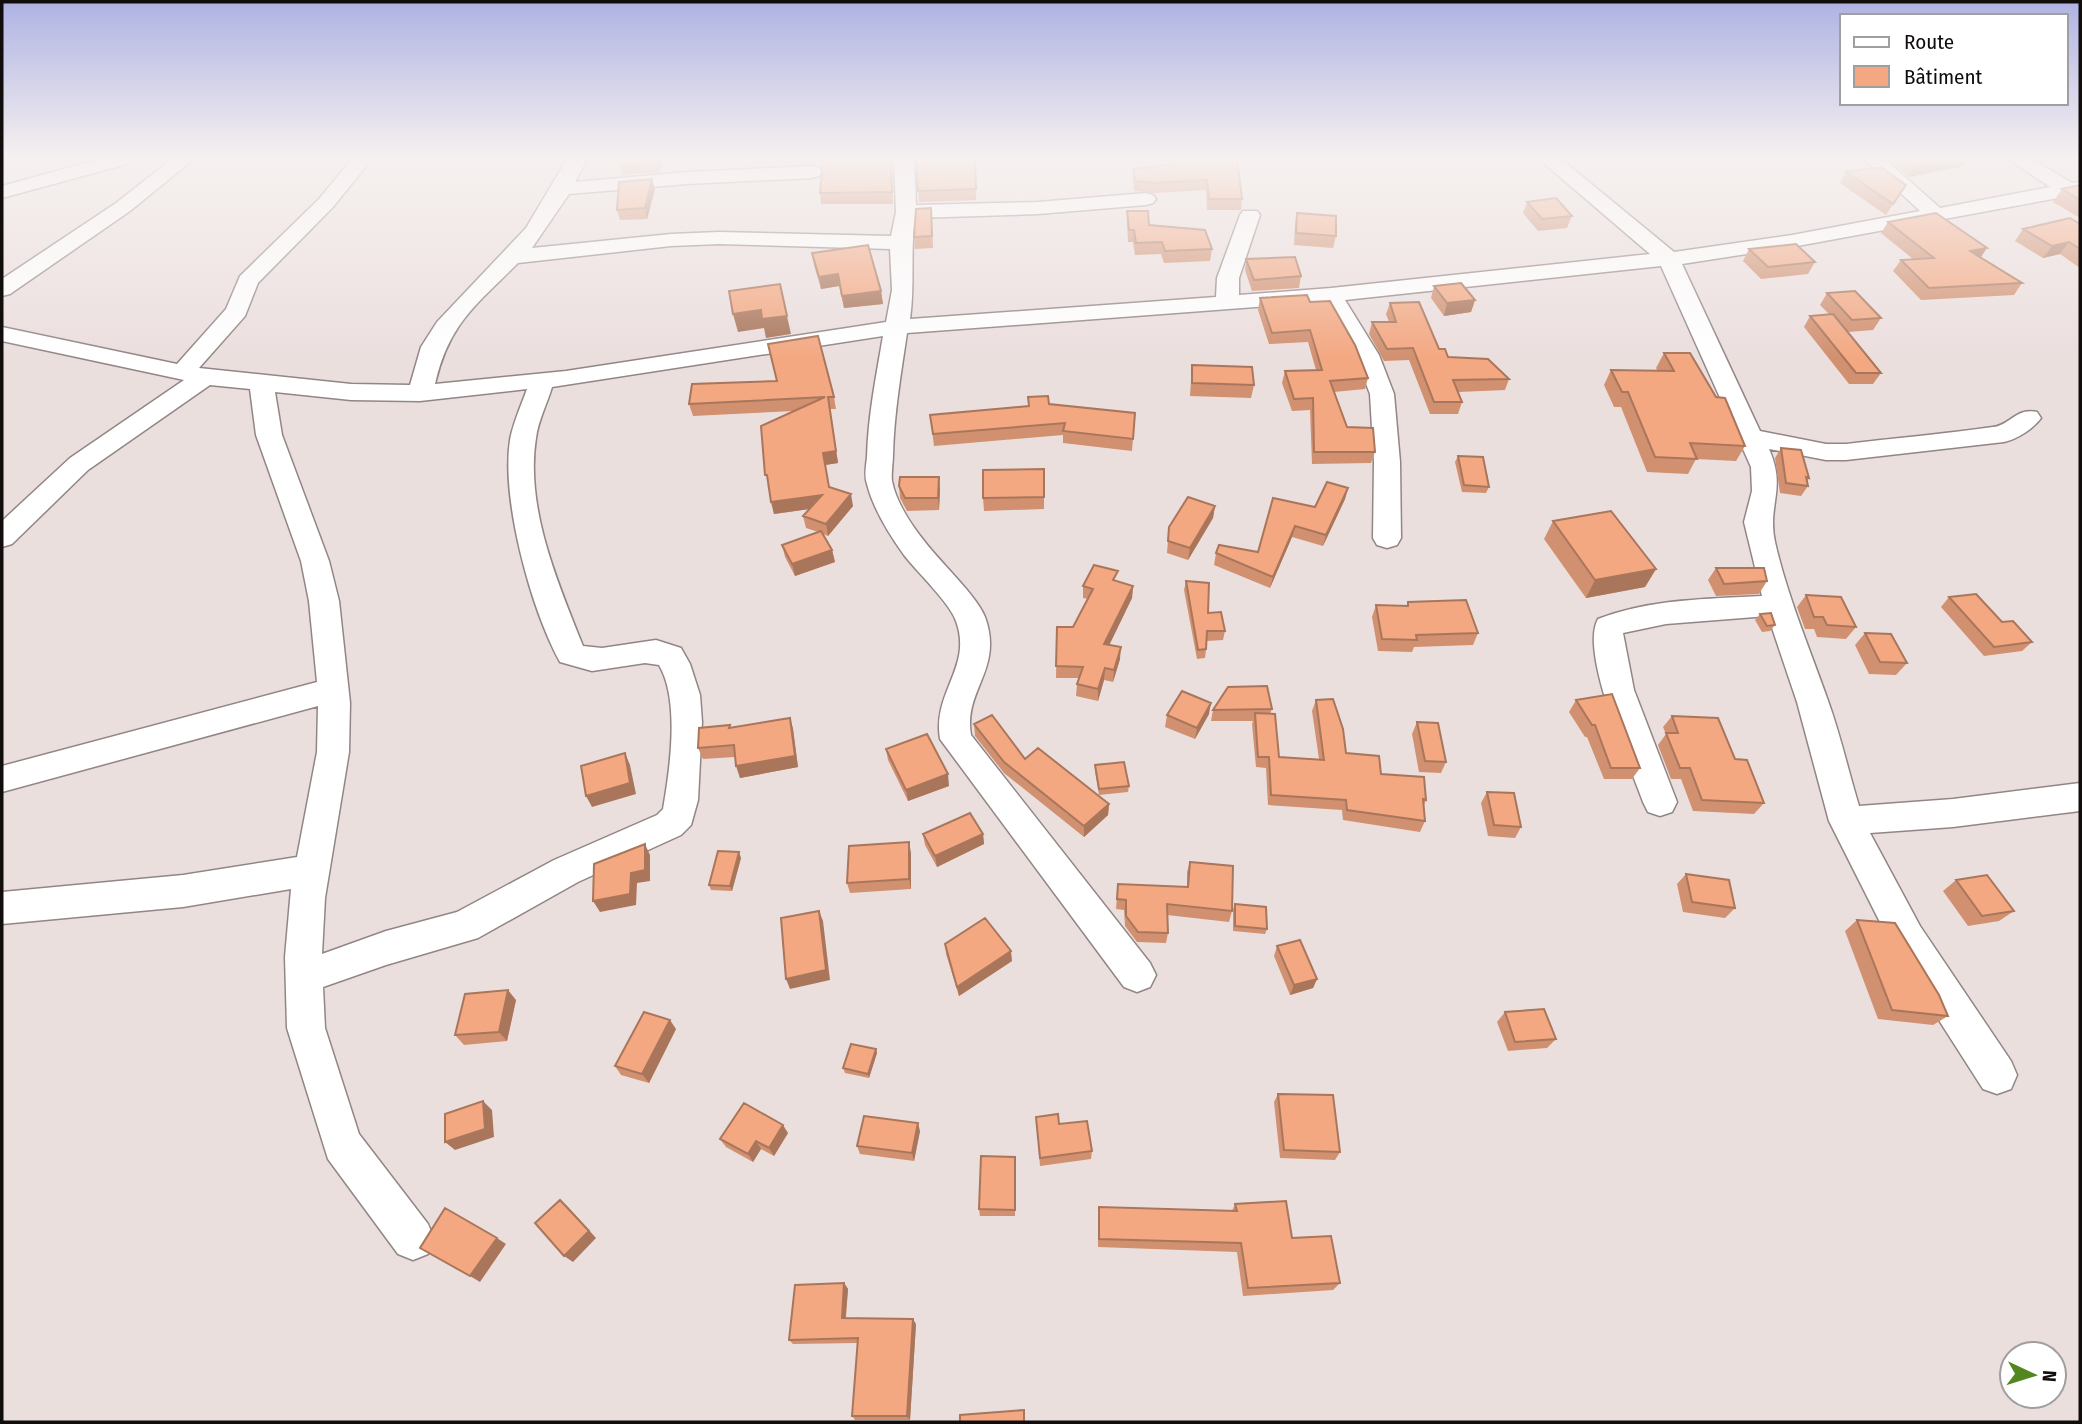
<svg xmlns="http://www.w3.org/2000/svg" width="2082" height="1424" viewBox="0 0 2082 1424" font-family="'Fira Sans Condensed',sans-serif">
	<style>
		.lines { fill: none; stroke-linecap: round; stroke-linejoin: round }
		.minor-casing { stroke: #918685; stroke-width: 3 }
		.minor { fill: #fff; fill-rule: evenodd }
		.wall { fill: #d19070 }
		.shaded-wall { fill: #aa765b }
		.building { fill: #f3a882; stroke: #aa765b; stroke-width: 2 }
	</style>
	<rect width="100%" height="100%" fill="#ebdfde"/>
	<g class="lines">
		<g class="minor-casing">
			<path id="minor" d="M100,159H133L131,163L2,198V186Z
				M172,159H194L130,211L10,294L2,296V279L116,203Z
				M352,159H372L333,207L258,283L245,316L199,368L351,384L410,385L421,347L437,322L526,228L567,159H587L575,182L687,172L812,166L819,168L822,172L819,176L812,178L687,184L569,194L532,248L671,234L719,232L891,236L896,212L894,159H914L916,205L1038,202L1146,193L1153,195L1156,199L1153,203L1146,205L1038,214L915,218C910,252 915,285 910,319L1216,297L1217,278L1240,215L1243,211H1257L1260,215L1239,278V295L1331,288L1650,254L1539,159H1561L1674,252L1792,235L1920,211L1864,159H1885L1940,208L2050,187L2008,159H2032L2072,183L2080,182V194L1792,247L1682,264L1760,431L1826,444H1846C1895,438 1944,434 1993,427C2010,425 2017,407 2037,412L2041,418C2033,429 2017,439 2004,442L1846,460H1826L1769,449C1787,489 1767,504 1775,542C1787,595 1809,647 1827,698C1840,733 1848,770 1859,806L1953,799L2080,783V811L1953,827L1870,833L1920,926L2011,1061L2017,1075L2011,1089L1997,1094L1983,1089L1894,950L1829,821L1797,702L1768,616L1666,624L1623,633L1634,690L1677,802L1672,812L1660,816L1648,812L1643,802C1630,765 1579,652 1598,619C1650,599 1706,599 1762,596L1744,522L1752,491L1751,467L1661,266L1345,300L1379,355L1394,394L1400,462L1401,538L1397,545L1387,548L1377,545L1373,538L1374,462L1370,394L1355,355L1324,302L907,333C901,374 894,414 893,455C893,463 891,473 892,481C896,502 912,526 925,542C940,562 977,596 985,617C1004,669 963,690 971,735L1150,963L1156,975L1150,987L1137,992L1124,987L940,739C932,692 973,667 956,621C950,603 917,572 904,555C889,534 873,508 867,484C864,476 866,466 867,457C868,416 876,377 883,336L552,387C547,404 538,421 536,438C525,508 558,583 583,646L602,648L656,640L681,648L690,664L700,695L702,722L698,800L691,825L681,835L578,882L478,938L386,965L323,987L325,1028L359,1134L428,1224L434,1239L428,1254L413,1260L398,1254L328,1159L287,1028L285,957L291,889L183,907L2,924V892L183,875L297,857L317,752L318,706L2,792V766L317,682L309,601L301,561L256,435L250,389L210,385L88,470L12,544L2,547V521L70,458L184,380L2,341V327L177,364L226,309L240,276L319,199ZM719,244L890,249L892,290L886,322L566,371L435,384C449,323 476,305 518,263L671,246ZM527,389C521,406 513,423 510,440C501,500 531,609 560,662L592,671L645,663L659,665C680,700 670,769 663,809L657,815L554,860L457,912L386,931L322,954L325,898L349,752L350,703L339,601L329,561L282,435L275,392L351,400L420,401Z
				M1175,159H1195V160L1185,166L1178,164Z"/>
		</g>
		<use href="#minor" class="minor"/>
	</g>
	<path class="wall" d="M620,159H660L661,166L659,172L623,175L620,164Z
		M823,159H891L893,204H821L820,193Z
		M916,159L975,160L976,200L919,202Z
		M1203,159H1237L1242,199L1241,210H1207L1206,190L1155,193L1134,191L1133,179V169Z
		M1889,159H1968L1964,166L1909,177Z
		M1846,172L1899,195L1886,215L1840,183Z
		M2080,185V218L2053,202L2062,189Z
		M655,189L647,219L620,220L617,210Z
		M1527,202L1572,216L1567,228L1538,231L1523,213Z
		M1127,211L1149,225L1212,249L1210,261L1164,263L1161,254L1135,255L1133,242H1128L1127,223Z
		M1297,213L1336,236L1333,248L1294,245L1295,225Z
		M932,220L933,248L915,249L914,237Z
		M1888,222L2022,283L2014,295L1921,300L1893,271L1901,260L1913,259L1881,233Z
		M2080,224V268L2060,254L2043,258L2015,241L2023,229Z
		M1749,249L1815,262L1808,274L1761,279L1743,261Z
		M812,253L881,291L883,304L844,308L839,286L821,289L814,265Z
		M1246,259L1301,276L1299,288L1252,291L1245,270Z
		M1434,286L1475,300L1471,312L1444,316L1431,298Z
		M1827,293L1881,318L1873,330L1848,332L1881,373L1873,384H1849L1804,327L1810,316L1829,314L1820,305Z
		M1260,298L1310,302L1368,378L1365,389L1334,392L1347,427L1375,452L1371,463L1312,464L1310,410L1292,411L1282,383L1285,371L1316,370L1308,342L1269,344L1258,310Z
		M1390,303L1448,357L1509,379L1505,390L1458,392L1462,402L1458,414H1430L1409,360L1384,361L1369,334L1372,322H1389L1386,314Z
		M1664,353L1716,397L1745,446L1736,461L1696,459L1688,474L1647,472L1621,407H1614L1604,385L1611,370H1657L1656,368Z
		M1192,365L1254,385L1251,398L1190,396Z
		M834,397L836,409H830L838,463L825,465L829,487L853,506L828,536L823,534L832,550L835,562L795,576L785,557L782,545L818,532L806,528L803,516L809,509L774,514L769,487H768L795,411L693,416L689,404Z
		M1028,397L1049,404L1135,413L1132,451L1063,443V435L934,446L930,415L1028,406Z
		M1781,448L1809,478L1807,482L1808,486L1801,496L1780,493L1775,458Z
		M1458,456L1489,487L1486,493L1462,492L1455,462Z
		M1044,469V509L984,511L983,498Z
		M899,486L940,489L939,510L907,511L900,498Z
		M1348,488L1345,499L1323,546L1292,537L1270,588L1214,565L1216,553L1258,552L1315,507Z
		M1215,506L1213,518L1188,560L1167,553L1169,527Z
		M1553,521L1656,569L1645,587L1586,598L1544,539Z
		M1716,568L1767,581L1759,594L1716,596L1708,580Z
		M1186,581L1208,613L1225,631L1223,640L1207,641L1205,658L1197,659L1184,590Z
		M1117,582L1133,586L1132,598L1109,645L1120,659L1113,682L1104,680L1098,701L1076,696L1077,684L1079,678H1056L1057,627H1073L1088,599L1083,598V586Z
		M1806,595L1856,627L1846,639L1817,637L1814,629H1805L1797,607Z
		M1949,597L2002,622L2032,642L2022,651L1984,656L1941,607Z
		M1408,602L1478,633L1473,645L1414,647L1412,652L1378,651L1372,617L1376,605L1407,606Z
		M1760,614L1775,625L1770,631L1762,632L1755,620Z
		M1865,633L1907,663L1896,675L1869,674L1855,645Z
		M1316,700L1346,753L1426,800L1424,805L1425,821L1420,832L1343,820L1342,810L1268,805L1266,768L1256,767L1252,724L1253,721H1211L1213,710L1272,709L1270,714L1279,757L1319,759L1312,711Z
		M1576,700L1640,768L1632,779H1604L1587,737H1585L1569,712Z
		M1209,714L1195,739L1165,727L1167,715Z
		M1672,716L1735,759L1764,803L1754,814L1693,811L1681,779H1671L1658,745L1666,734L1663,727Z
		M790,718L793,729L798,767L740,778L735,757L703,759L698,748L730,728Z
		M1417,722L1446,762L1441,773L1419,772L1412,734Z
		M974,724L1025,759L1109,804L1108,815L1084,837L1004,773L975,736Z
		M886,749L949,786L908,801L888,760Z
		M1095,765L1129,786L1128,792L1099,795L1095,771Z
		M1487,792L1521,827L1515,838L1488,836L1481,803Z
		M923,834H983L984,844L937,867L925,845Z
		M911,853V889L850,893L847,883Z
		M741,858L732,891L711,890L709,885Z
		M1190,862L1232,911L1229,922L1167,915L1168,933L1166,943L1137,942L1125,926L1124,910L1116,909L1118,884L1187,887V872Z
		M1686,874L1735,908L1725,918L1683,912L1677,884Z
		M1956,880L2014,911L1999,921L1968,926L1943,891Z
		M1235,904L1267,929L1265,934L1233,931V909Z
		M1857,920L1948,1016L1933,1025L1878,1019L1845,931Z
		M945,944L1012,961L959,996L946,954Z
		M1277,946L1317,979L1313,988L1290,995L1274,956Z
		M516,1000L507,1041L464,1045L455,1035Z
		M1505,1012L1556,1039L1547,1048L1508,1051L1497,1022Z
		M676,1029L649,1083L621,1075L615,1066Z
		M876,1049L877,1053L869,1078L845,1073L843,1068Z
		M1278,1094L1340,1152L1335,1160L1280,1158L1274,1102Z
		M1036,1117L1059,1124L1092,1151L1091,1159L1040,1166Z
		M920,1131L914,1161L860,1154L857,1146Z
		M788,1133L774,1156L761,1149L753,1162L726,1147L720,1139Z
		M1015,1157V1216H980L979,1209Z
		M1235,1204L1292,1238L1340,1283L1333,1290L1243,1296L1237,1252L1098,1247V1216L1099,1207L1232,1211Z
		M844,1283L848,1289L846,1318L916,1324L910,1420H855L852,1416L858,1343L793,1344L789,1340Z"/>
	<path class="shaded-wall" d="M656,159H660L661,166L659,172Z
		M1944,159H1968L1964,166L1909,177L1916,165Z
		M652,179L655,189L647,219L645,208Z
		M2069,242L2060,254L2043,258L2052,246Z
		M1987,248L1979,260L1970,251Z
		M838,274L839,286L821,289L819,277Z
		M881,291L883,304L844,308L842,296Z
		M1475,300L1471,312L1444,316L1447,303Z
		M761,310L787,316L791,334L766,338L764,328L738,332L733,314Z
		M828,397L838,463L825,465L823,453Z
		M939,477L940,489L939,510L938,498Z
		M1348,488L1345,499L1323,546L1326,535Z
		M851,494L853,506L828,536L826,524Z
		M822,495L824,507L774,514L771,502Z
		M1215,506L1213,518L1188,560L1190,548Z
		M1295,526L1292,537L1270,588L1273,577Z
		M832,550L835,562L795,576L792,564Z
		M1656,569L1645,587L1586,598L1595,580Z
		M1133,586L1132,598L1104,656V644Z
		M1121,647L1120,659L1113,682L1114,670Z
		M1105,668L1104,680L1098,701V689Z
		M1211,703L1209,714L1195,739L1197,728Z
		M790,718L793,729L798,767L740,778L736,766Z
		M625,753L630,765L636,794L592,807L586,796Z
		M948,774L949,786L908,801L906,790Z
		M1109,804L1108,815L1084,837V826Z
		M983,834L984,844L937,867L935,856Z
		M909,842L911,853V889L909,879Z
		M645,844L650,855V881L637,883L636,905L600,912L593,901Z
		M739,852L741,858L732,891L730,886Z
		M819,911L823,921L830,980L790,989L786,979Z
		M1011,951L1012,961L959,996L957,987Z
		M1317,979L1313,988L1290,995L1294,985Z
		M508,990L516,1000L507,1041L499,1032Z
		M670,1020L676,1029L649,1083L642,1074Z
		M876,1049L877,1053L869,1078L868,1074Z
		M483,1101L492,1110L494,1137L455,1150L445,1142Z
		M918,1123L920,1131L914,1161L912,1153Z
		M783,1125L788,1133L774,1156L769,1148Z
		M756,1141L761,1149L753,1162L748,1154Z
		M560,1200L568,1207L596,1238L573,1262L564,1256Z
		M497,1238L506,1244L480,1282L470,1276Z
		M844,1283L848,1289L845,1323L842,1318Z
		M913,1319L916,1324L910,1420L907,1416Z"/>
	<path class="building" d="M620,159H657L656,161L620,164Z
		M823,159H891L892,192L820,193Z
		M916,159L975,160L976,189L918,191Z
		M1210,159H1237L1242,199H1209L1207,180L1156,183L1135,181L1133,169Z
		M1910,159H1944L1916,165Z
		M1881,167L1906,185L1893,204L1846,172Z
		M652,179L645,208L617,210L619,182Z
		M2080,185V200L2062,189Z
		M1556,198L1572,216L1542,219L1527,202Z
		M931,208L932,236L914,237L916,209Z
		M1127,211H1148L1149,225L1205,230L1212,249L1165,251L1162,242L1136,243L1134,230H1129Z
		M1297,213L1336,216V236L1296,233Z
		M1936,213L1987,248L1970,251L2022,283L1929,288L1901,260L1934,258L1888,222Z
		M2070,218L2080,224V249L2069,242L2052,246L2023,229Z
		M1796,244L1815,262L1768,267L1749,249Z
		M868,245L881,291L842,296L838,274L819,277L812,253Z
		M1295,257L1301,276L1254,280L1246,259Z
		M1461,283L1475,300L1447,303L1434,286Z
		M780,284L787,316L762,319L761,310L733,314L729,291Z
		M1855,291L1881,318L1852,320L1827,293Z
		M1307,295L1310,302L1330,301L1355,345L1368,378L1330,381L1347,427L1373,428L1375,452H1314L1313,398L1294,399L1285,371L1322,370L1310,330L1272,333L1260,298Z
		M1419,302L1439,349H1445L1448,357L1488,359L1509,379L1453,380L1462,402H1434L1413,348L1387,349L1372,322H1396L1390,303Z
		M1833,314L1881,373H1856L1810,316Z
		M818,336L834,397H828L836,451L823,453L829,487L851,494L826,524L803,516L822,495L771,502L767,475H765L761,426L825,397L689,404L692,384L777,381L768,344Z
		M1664,353H1690L1716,397L1725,398L1745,446L1690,443L1697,459L1655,457L1628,392H1622L1611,370L1674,371Z
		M1192,365L1252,367L1254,385L1192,383Z
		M1048,396L1049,404L1135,413L1133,439L1063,431L1065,423L933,434L930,415L1029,406L1028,397Z
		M1781,448L1801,450L1809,478L1806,477L1808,486L1786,483Z
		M1458,456L1483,457L1489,487L1464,485Z
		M1044,469V497L983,498V470Z
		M900,477H939L938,498H905L899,486Z
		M1327,482L1348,488L1326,535L1295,526L1273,577L1216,553L1219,545L1258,552L1273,498L1315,507Z
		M1188,497L1215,506L1190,548L1168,541L1169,527Z
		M1611,511L1656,569L1595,580L1553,521Z
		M821,531L832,550L792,564L782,545Z
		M1094,565L1118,571L1113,580L1133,586L1104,644L1121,647L1114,670L1105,668L1098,689L1077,684L1083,667L1056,666L1057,627H1073L1093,589L1083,586Z
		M1716,568H1764L1767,581L1724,584Z
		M1186,581L1209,583L1208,613L1221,612L1225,631H1207L1206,649L1198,650Z
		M1976,594L2002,622L2013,621L2032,642L1994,647L1949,597Z
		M1806,595L1841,597L1856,627L1827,625L1823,617H1814Z
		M1466,600L1478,633L1416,635L1417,640L1382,639L1376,605L1408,606V602Z
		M1771,613L1775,625L1767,626L1760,614Z
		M1865,633L1891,634L1907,663L1880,662Z
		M1267,686L1272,709L1213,710L1228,687Z
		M1182,691L1211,703L1197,728L1167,715Z
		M1612,694L1640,768H1611L1595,725H1592L1576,700Z
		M1333,699L1343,729L1346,753L1379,756L1381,774L1424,777L1426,800L1423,799L1425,821L1347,810L1346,800L1271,795L1269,757H1258L1255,713L1275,714L1279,757L1324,760L1316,700Z
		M992,715L1025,759L1038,748L1109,804L1084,826L1004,762L974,724Z
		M1672,716L1718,718L1735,759L1747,760L1764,803L1702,800L1690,768H1680L1666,733H1678Z
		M790,718L795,756L736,766L734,745L698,748L699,728L730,725L729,728Z
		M1417,722L1438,723L1446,762L1425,761Z
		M927,734L948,774L906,790L886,749Z
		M625,753L630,783L586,796L581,766Z
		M1124,762L1129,786L1099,789L1095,765Z
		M1487,792L1514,793L1521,827L1494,825Z
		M970,813L983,834L935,856L923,834Z
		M909,842V879L847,883L849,846Z
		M645,844V870L631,873L630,894L593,901L594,864Z
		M718,851L739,852L730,886L709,885Z
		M1190,862L1233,866L1232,911L1167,904L1168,933L1138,932L1126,916V900L1117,899L1118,884L1188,887Z
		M1686,874L1729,880L1735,908L1692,902Z
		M1987,875L2014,911L1982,916L1956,880Z
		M1235,904L1266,907L1267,929L1235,926Z
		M819,911L826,970L786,979L781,918Z
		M985,918L1011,951L957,987L945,944Z
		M1857,920L1895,923L1939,995L1948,1016L1892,1010Z
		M1300,940L1317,979L1294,985L1277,946Z
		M508,990L499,1032L455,1035L465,994Z
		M1544,1009L1556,1039L1515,1042L1505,1012Z
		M644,1012L670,1020L642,1074L615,1066Z
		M851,1044L876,1049L868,1074L843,1068Z
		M1278,1094L1333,1095L1340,1152L1284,1150Z
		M483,1101L485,1129L445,1142V1114Z
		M744,1103L783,1125L769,1148L756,1141L748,1154L720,1139Z
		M1058,1114L1059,1124L1087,1121L1092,1151L1040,1158L1036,1117Z
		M864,1116L918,1123L912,1153L857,1146Z
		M981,1156L1015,1157V1210L979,1209Z
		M560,1200L589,1231L564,1256L535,1223Z
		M1286,1201L1292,1238L1331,1236L1340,1283L1248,1288L1241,1243L1099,1239V1207L1237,1211L1235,1204Z
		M445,1208L497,1238L470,1276L420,1248Z
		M844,1283L842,1318L913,1319L907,1416H852L858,1338L789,1340L795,1285Z
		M1024,1410V1422H960V1415Z"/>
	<linearGradient id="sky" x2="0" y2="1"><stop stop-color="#aeb2e3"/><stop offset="0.44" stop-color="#f6f1f0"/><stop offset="1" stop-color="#f6f1f0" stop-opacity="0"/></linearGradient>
	<rect width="2082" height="359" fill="url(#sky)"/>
	<rect width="2082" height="1424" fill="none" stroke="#110d0d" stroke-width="7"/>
	<rect x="1840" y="14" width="228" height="91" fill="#ffffff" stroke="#a09e9e" stroke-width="2"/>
	<rect x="1854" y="37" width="35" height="10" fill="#ffffff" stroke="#a09e9e" stroke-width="2"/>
	<text x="1904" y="49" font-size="21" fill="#110d0d">Route</text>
	<rect x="1854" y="66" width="35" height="21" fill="#f3a882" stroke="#a09e9e" stroke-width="2"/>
	<text x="1904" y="84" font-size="21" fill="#110d0d">Bâtiment</text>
	<g transform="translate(2033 1375) rotate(94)"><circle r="33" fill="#ffffff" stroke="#a09e9e" stroke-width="2"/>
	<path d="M0-5L12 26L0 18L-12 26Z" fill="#528720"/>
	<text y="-10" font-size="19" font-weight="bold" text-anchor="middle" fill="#110d0d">N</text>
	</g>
</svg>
